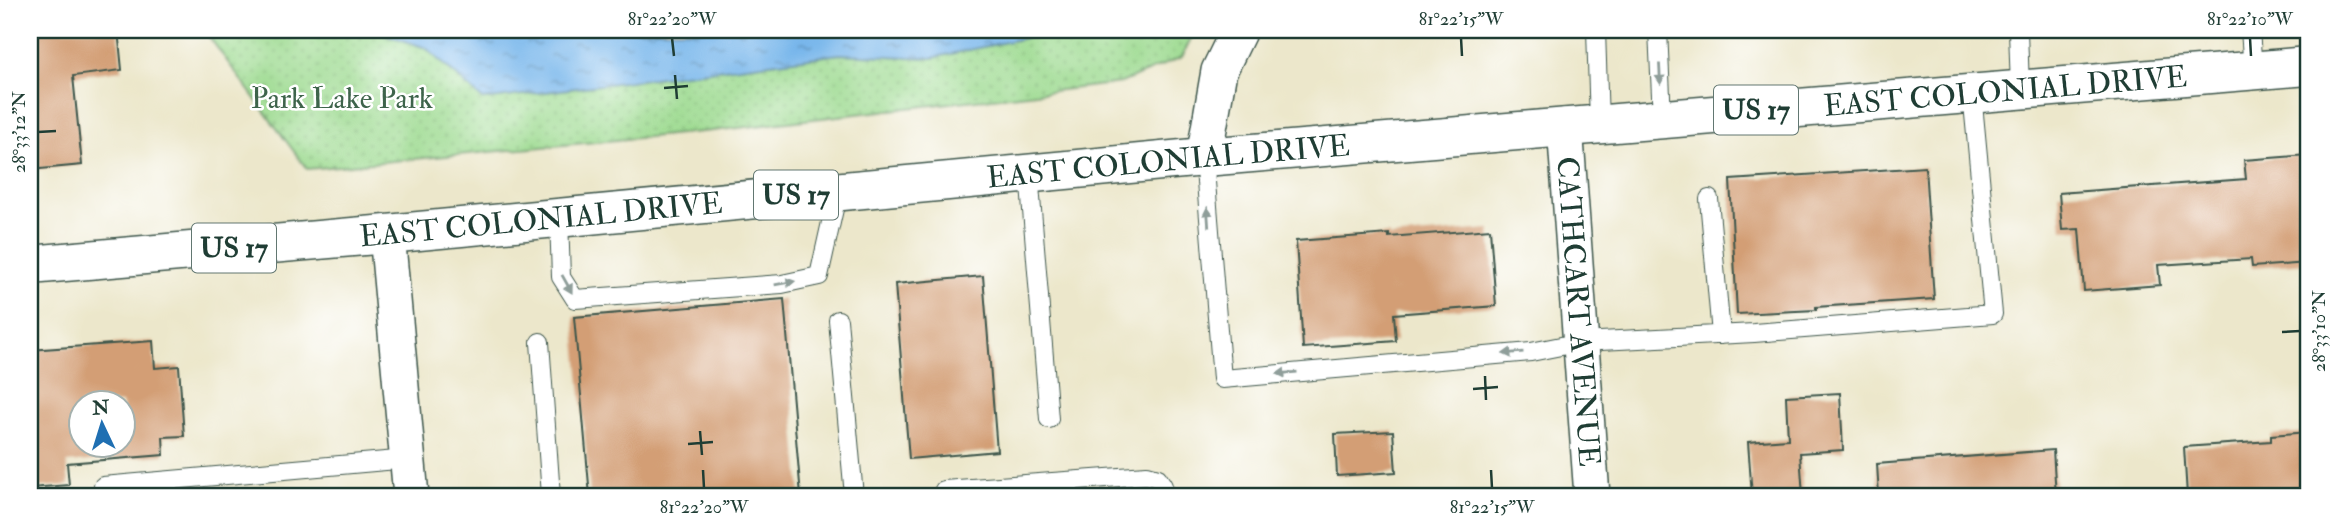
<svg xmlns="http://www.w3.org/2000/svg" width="2338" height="526" viewBox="0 0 2338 526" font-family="'IM FELL Double Pica',serif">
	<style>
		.park { fill: url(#park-dots); stroke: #5e8c62; stroke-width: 2 }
		.water { fill: url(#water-ripples); stroke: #4b7a90; stroke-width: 2 }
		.building { fill: #d39e75; fill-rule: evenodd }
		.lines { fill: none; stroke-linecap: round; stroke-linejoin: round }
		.service-casing { stroke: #3e564b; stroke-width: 20 }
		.minor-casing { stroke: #3e564b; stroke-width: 38 }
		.trunk-casing { stroke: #3e564b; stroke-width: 41 }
		.service { stroke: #fff; stroke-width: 18 }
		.minor { stroke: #fff; stroke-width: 35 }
		.trunk { stroke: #fff; stroke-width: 38 }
		.oneway { fill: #8f9e9a }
		.ticks { fill: none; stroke: #1f3d34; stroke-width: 2.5 }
		.labels { text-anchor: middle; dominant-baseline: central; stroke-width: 5; stroke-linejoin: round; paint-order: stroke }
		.shield { fill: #fff; stroke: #627771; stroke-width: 2 }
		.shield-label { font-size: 28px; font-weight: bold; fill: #1f3d34 }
		.street-label { font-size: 30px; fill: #1f3d34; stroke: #fff }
		.park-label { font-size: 30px; fill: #3e644b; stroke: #fff }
		.neatline { fill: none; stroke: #1f3d34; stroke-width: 2.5 }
		.ticks-label { font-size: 18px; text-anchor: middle; fill: #1f3d34 }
	</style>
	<defs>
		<pattern id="park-dots" width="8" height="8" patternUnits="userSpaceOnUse" patternTransform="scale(1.75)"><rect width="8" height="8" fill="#9cda8f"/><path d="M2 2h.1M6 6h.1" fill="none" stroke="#86bc7c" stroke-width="1.8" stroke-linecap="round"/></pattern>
		<pattern id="water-ripples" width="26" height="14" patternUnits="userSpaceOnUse" patternTransform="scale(1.75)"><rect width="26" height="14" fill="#77b6eb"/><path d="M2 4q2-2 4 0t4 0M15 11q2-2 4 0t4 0" fill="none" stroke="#6195bf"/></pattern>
	</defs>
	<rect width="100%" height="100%" fill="#fff"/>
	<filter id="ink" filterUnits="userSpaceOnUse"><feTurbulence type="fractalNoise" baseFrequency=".0143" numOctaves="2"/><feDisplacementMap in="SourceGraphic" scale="14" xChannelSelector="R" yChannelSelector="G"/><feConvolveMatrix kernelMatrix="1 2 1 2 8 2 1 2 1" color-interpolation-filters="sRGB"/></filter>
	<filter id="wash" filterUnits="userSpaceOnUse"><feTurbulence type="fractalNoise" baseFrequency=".00686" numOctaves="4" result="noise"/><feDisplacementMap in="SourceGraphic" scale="28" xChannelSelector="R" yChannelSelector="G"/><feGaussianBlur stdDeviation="1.57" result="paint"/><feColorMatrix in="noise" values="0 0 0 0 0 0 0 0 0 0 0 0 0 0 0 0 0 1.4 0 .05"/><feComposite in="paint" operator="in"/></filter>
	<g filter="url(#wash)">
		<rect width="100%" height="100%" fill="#ece7cb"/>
		<path class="park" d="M204,30H373L426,48L483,100L840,54L932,58L1061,30H1195L1182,57L1121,83L712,131L307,169Z"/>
		<path class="water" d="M373,30H1061L932,58L840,54L483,100L426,48Z"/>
		<g id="blocks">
			<path class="building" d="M30,30H118L122,70L73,76L82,165L30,170Z
				M2308,155V263L2252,267L2251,259L2158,265L2160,285L2084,291L2079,229L2062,230L2059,193L2246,179L2244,160Z
				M1925,167L1934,299L1816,307V310L1737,314L1730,180Z
				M1490,229L1496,306L1394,314L1396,341L1303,348L1296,241L1389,234V237Z
				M983,276L997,451L909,459L895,284Z
				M784,299L801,496H590L574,317Z
				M153,341L155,368L179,366L184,436L163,437L164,455L67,463L69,485L30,488V350ZM80,403H122V445H80Z
				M1840,393L1843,450L1800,453L1803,496H1752L1748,442L1788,439L1786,396Z
				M1393,431L1396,472L1337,476L1335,434Z
				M2308,432V496H2187L2184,447L2271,441V435Z
				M2053,450L2056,496H1879L1877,464Z"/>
		</g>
	</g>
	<g filter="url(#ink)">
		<use href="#blocks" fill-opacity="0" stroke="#3e564b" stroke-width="2"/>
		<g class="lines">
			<g class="service-casing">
				<path id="service" d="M1596,30L1599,123
					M1658,30L1662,118
					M2018,30L2020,89
					M2250,30L2253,70
					M1204,157L1222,379L1531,352L1581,342L1754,333L1993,314L1972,93
					M1029,173L1049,419
					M1709,199L1721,335
					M559,218L561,277L575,299L782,284L819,276L838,191
					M838,320L854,496
					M540,342L551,496
					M944,490L1147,475L1158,478L1163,486V496
					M104,496L103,486L408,459"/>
			</g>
			<g class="minor-casing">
				<g id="minor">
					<path id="s1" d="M1565,126L1592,496"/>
					<path d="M1204,157L1219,71L1239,30"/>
					<path d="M387,234L411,496"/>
				</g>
			</g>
			<g class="trunk-casing">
				<g id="trunk">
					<path id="s2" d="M30,265L387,234L1204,157L2308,66"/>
				</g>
			</g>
			<use href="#service" class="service"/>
			<use href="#minor" class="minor"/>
			<use href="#trunk" class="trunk"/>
		</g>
		<defs><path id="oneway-solid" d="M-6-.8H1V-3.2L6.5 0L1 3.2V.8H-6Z" transform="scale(1.75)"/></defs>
		<g class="oneway">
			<use href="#oneway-solid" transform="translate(1660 74) rotate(87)"/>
			<use href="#oneway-solid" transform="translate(1208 217) rotate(-94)"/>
			<use href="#oneway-solid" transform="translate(785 283) rotate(-10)"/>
			<use href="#oneway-solid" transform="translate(567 284) rotate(61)"/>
			<use href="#oneway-solid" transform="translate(1513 353) rotate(175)"/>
			<use href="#oneway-solid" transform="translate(1287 373) rotate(175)"/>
		</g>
	</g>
	<path class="ticks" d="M672,38L674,56M1461,38L1462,56M2250,38L2251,56M675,75L677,99M664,88L688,86M38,132L56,131M2282,332L2300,331M1485,376L1486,400M1473,389L1498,387M700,431L702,455M688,444L713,442M703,470L704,488M1491,470L1492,488"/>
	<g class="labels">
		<g class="shield">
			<rect x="1714" y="85.5" width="84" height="49" rx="5"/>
			<rect x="754" y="170.5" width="84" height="49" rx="5"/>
			<rect x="192" y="223.5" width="84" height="49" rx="5"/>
		</g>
		<g class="shield-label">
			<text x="1756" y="110">US 17</text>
			<text x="796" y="195">US 17</text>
			<text x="234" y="248">US 17</text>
		</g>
		<g class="street-label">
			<text stroke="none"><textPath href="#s2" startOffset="1983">EAST COLONIAL DRIVE</textPath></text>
			<text stroke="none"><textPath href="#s2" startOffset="1143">EAST COLONIAL DRIVE</textPath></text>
			<text stroke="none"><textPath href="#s2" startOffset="513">EAST COLONIAL DRIVE</textPath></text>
			<text stroke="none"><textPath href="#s1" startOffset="186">CATHCART AVENUE</textPath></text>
		</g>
		<g class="park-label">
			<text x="342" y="98">Park Lake Park</text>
		</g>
	</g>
	<rect width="2338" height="526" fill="none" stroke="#fff" stroke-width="77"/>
	<g transform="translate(102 424) rotate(356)"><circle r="33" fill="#ffffff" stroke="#a5b1ae" stroke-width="2"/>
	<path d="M0-5L12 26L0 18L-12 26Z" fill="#1f6fb2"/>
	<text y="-10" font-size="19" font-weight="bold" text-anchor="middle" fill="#1f3d34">N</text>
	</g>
	<rect x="38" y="38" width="2262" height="450" class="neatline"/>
	<g class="ticks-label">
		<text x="672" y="25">81°22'20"W</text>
		<text x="1461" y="25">81°22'15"W</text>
		<text x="2250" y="25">81°22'10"W</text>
		<text transform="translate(19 132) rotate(-90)" y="6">28°33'12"N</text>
		<text transform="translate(2319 331) rotate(-90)" y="6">28°33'10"N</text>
		<text x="704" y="513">81°22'20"W</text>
		<text x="1492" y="513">81°22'15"W</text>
	</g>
</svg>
